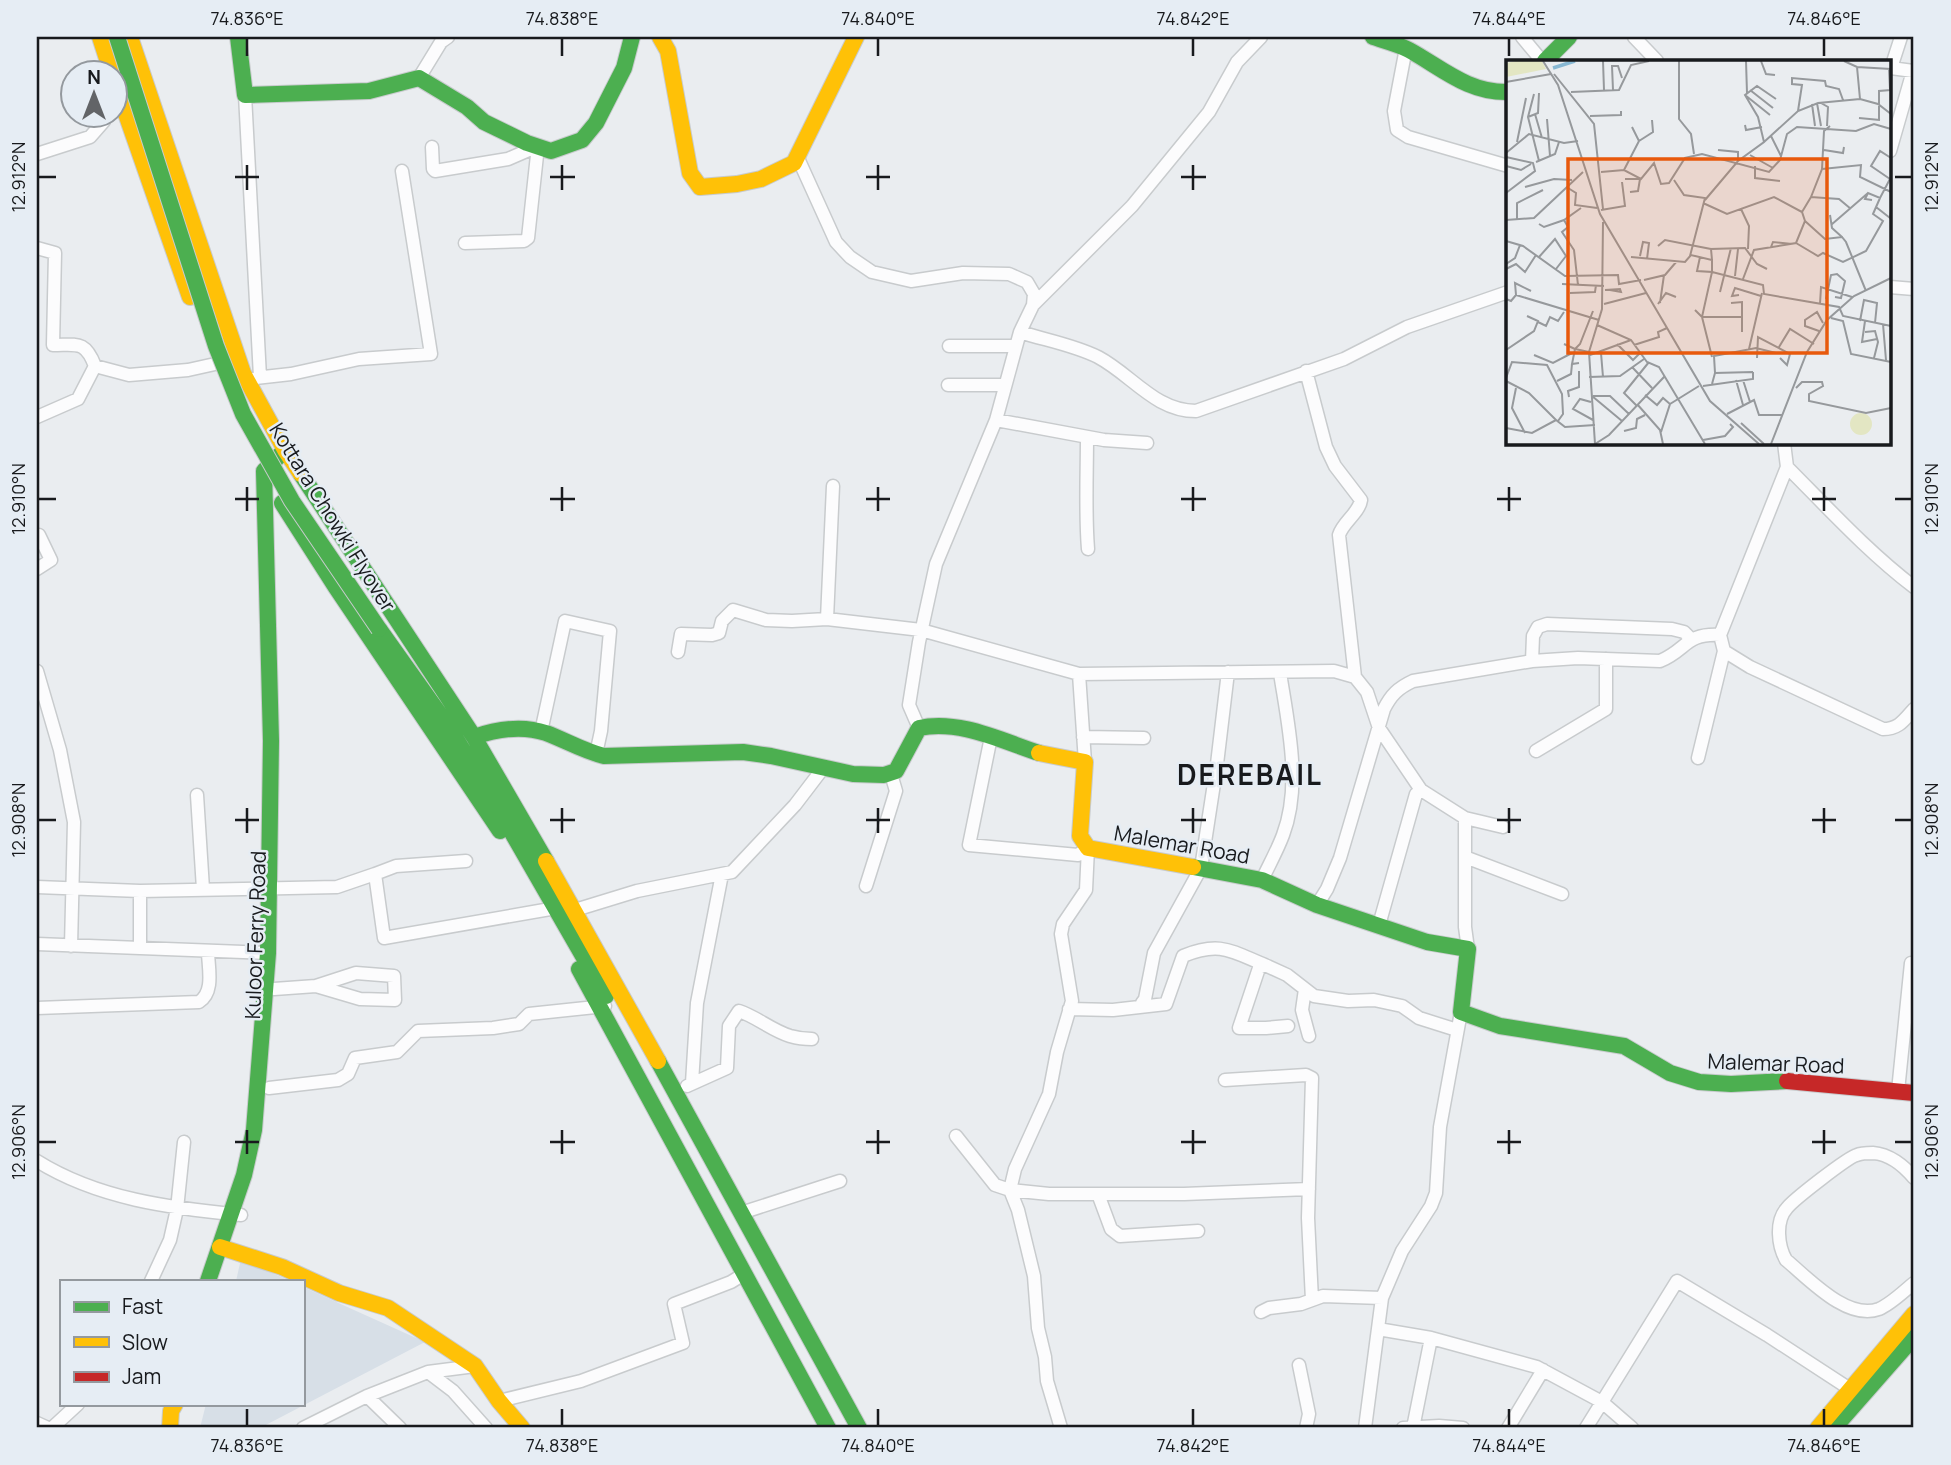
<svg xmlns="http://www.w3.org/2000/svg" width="1951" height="1465" viewBox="0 0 1951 1465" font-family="Manrope,sans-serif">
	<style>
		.built { fill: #d7dfe7 }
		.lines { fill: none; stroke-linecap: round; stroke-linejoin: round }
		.street-casing { stroke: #c8cbcd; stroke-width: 15 }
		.fast-casing { stroke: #c8cbcd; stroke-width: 18 }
		.slow-casing { stroke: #c8cbcd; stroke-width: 18 }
		.jam-casing { stroke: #c8cbcd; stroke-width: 18 }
		.street { stroke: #fcfcfd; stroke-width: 12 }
		.fast { stroke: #4caf50; stroke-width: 16 }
		.slow { stroke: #ffc107; stroke-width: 16 }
		.jam { stroke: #c62828; stroke-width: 16 }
		.fast-bridge-casing { stroke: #c8cbcd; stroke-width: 18; stroke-linecap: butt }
		.fast-bridge { stroke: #4caf50; stroke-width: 16 }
		.ticks { fill: none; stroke: #181a1d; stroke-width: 2.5 }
		.labels { text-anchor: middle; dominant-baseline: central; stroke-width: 5; stroke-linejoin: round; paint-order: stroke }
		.street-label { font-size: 21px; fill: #181a1d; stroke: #e6edf4 }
		.district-label { font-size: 28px; font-weight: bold; letter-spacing: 2px; fill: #181a1d; stroke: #e6edf4 }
		.inset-river { fill: none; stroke: #88b8d3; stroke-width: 3.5 }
		.inset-road { fill: none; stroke: #96999c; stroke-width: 2 }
		.view { fill: #e8590c; fill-opacity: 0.15; stroke: #e8590c; stroke-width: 3.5 }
		.inset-edge { fill: none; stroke: #181a1d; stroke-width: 3.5 }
		.neatline { fill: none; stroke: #181a1d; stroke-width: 2.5 }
		.ticks-label { font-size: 18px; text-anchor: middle; fill: #181a1d }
	</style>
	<rect width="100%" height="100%" fill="#eaedf0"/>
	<path class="built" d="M241,1259L290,1281H236Z
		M303,1287L425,1342L260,1428H200L206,1404H303Z"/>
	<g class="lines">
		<g class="street-casing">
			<path id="street" d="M1522,37L1542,61
				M1634,37L1657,61
				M1406,48L1394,111L1397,130L1408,137L1508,166
				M419,78L441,42L448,37
				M245,95L260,377
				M432,147L433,169L435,171L508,159L538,146
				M1890,151L1913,71L1891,68L1901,37
				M37,154L90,137L104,121V116
				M797,156L836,242L850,257L872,272L911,281L963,273L1009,274L1027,282L1034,294L1033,305L1020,332L996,420L936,564L919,642L909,705L919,728
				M465,243L524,241L528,238L538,146
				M37,248L55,253L53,345C77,345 85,340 95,366L78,399L37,417
				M1890,287L1914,289
				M1033,305L1132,206L1209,112L1237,62L1261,37
				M1020,332C1045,340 1074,345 1098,357C1132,375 1155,411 1196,411L1344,359L1407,327L1508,292
				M949,346H1015
				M95,366L129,375L188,370L215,364
				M1306,371L1326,447L1335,466L1361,500C1359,513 1343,522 1339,535L1355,677
				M246,379L291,374L359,359L431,354L402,171
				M948,385H1004
				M996,420L1104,440L1147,443
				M1087,437C1087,474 1085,512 1088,549
				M1787,467C1828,508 1868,552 1914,587
				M37,569L51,560L39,535
				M827,619L833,486
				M1720,635L1724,651L1750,667L1883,729C1899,729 1904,720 1914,709
				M678,652L681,634L712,635L719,633L722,621L733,610L766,620L792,621L827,619L921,630L1079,674
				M1532,661L1533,636L1538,627L1547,624L1672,629L1684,632L1690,638
				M37,671L60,750L74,822L71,946
				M541,732L565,621L610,631L601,731L596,754
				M991,737L969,845L1078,855L1088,848
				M1083,737L1144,738
				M1536,751L1606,709V659
				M1698,758L1724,651
				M1085,762L1079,674L1334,671L1355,677L1367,692L1379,728L1421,790L1465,818L1503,827
				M197,795L203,889
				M1465,818V927L1468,949
				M1465,857L1562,894
				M375,874L396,866L466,861
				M1262,880C1269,865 1277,851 1283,835C1302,785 1288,724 1280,673
				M866,886L896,791L891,774
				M37,887L140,891L337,887L375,874L384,938L556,908
				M140,891V948
				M1317,905L1327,889L1340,858L1384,709C1391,695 1398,688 1413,681L1532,661L1578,658L1660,661C1687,650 1685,633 1720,635L1787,467L1784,443
				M575,910L637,891L732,872L795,805L824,767
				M1379,925L1416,794
				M37,944L268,953
				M274,989L316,986L356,973L394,976L395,1000L360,999L316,986
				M1305,989L1302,1010L1309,1036
				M1142,1003L1145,999L1154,953L1201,868L1217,764L1228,672
				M37,1008L199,1002C215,992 208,967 208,951
				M1069,1009L1113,1010L1166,1004L1183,956C1220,941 1231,951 1265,965
				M1288,1026L1266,1028H1239L1259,968L1265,965L1287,975L1314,996L1348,1001L1374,1000L1402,1006L1419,1018L1457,1030
				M1225,1080L1306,1075L1312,1078L1308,1218L1312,1300
				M692,1083L697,1003L722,874
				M687,1086L727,1068L729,1026L739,1011C757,1017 771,1030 790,1036C797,1038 805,1039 812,1039
				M269,1088L338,1080L348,1074L355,1058L397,1052L418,1031L493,1028L519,1024L529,1014L605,1006
				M1898,1091L1911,963L1914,964
				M956,1136L995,1185L1010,1190L1049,1194H1184L1309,1189
				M37,1161C98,1199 170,1208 241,1215
				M1914,1178C1904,1166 1889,1154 1873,1153C1869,1153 1861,1153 1857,1155C1848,1157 1793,1200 1787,1208C1775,1221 1778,1246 1786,1260C1808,1278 1847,1321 1879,1309C1891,1304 1904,1291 1914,1283
				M1098,1194L1111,1229L1120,1236L1198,1231
				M741,1213L840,1181
				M151,1281L170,1240L177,1209L184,1142
				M1261,1312L1269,1308L1301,1304L1323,1296L1382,1298
				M1378,1329L1431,1338
				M1299,1365L1309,1414L1306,1428
				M428,1372L453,1391L486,1428
				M367,1396L400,1428
				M499,1401L581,1381L683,1343L674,1304L731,1282L744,1274
				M37,1423L48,1428
				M52,1428L78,1404
				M303,1428L367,1396L428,1372L475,1366
				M1061,1428L1047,1381L1045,1357L1038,1328L1034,1276L1018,1210L1010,1190L1015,1169L1049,1094L1057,1052L1072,1001L1061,934L1063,924L1086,890L1088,848
				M1365,1428L1382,1298L1402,1251L1431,1206L1436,1193L1440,1127L1461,1012
				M1403,1428L1439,1426L1463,1428
				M1413,1428L1431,1338L1537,1367L1602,1402L1632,1428
				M1508,1428L1543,1370
				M1586,1428L1677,1281L1767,1335L1856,1393"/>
		</g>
		<g class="fast-casing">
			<path id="fast" d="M238,37L245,95L369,91L419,78L467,107L484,122L527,143L551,151L582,140L596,123L624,68L632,37
				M1373,37C1385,41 1398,44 1409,50C1442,68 1468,93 1508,92
				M1545,61L1569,37
				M301,474L474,737L546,861
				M282,503L335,586L500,831
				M379,629L446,723L480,777L606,996
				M474,737C497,729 522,725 546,733C565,740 583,751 604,756L743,752L771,756L853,774L884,775L896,771L919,728C959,719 1002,741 1039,753
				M1193,867L1262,880L1317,905L1427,942L1468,949L1461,1012L1500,1026L1624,1046L1670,1073L1699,1082L1731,1084L1787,1081
				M579,969L828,1428
				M658,1061L859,1428
				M208,1281L244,1175L254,1130L268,953L271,741L264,471L281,454
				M1834,1428L1914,1337"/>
		</g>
		<g class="slow-casing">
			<path id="slow" d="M100,37L112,74
				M130,37L243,373L285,450L301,474
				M660,37L668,51L690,173L700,187L737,184L761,179L794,163L856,37
				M116,85L190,297
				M1039,753L1085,762L1080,836L1088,848L1193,867
				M546,861L658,1061
				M220,1247L282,1267L339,1293L388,1308L475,1366L499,1401L522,1428
				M170,1428L171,1411L175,1404
				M1818,1428L1914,1314"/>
		</g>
		<g class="jam-casing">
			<path id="jam" d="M1787,1081L1914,1093"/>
		</g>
		<use href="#street" class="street"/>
		<use href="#fast" class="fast"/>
		<use href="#slow" class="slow"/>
		<use href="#jam" class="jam"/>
		<g class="fast-bridge-casing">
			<path id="fast-bridge" d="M117,37L216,346L243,414L292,501L379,629"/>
		</g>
		<use href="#fast-bridge" class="fast-bridge"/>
	</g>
	<path class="ticks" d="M247,38V56M562,38V56M878,38V56M1193,38V56M1509,38V56M1824,38V56M247,165V190M562,165V190M878,165V190M1193,165V190M38,177H56M235,177H259M550,177H575M866,177H890M1181,177H1206M1895,177H1912M247,487V511M562,487V511M878,487V511M1193,487V511M1509,487V511M1824,487V511M38,499H56M235,499H259M550,499H575M866,499H890M1181,499H1206M1497,499H1521M1812,499H1836M1895,499H1912M247,808V833M562,808V833M878,808V833M1193,808V833M1509,808V833M1824,808V833M38,820H56M235,820H259M550,820H575M866,820H890M1181,820H1206M1497,820H1521M1812,820H1836M1895,820H1912M247,1130V1154M562,1130V1154M878,1130V1154M1193,1130V1154M1509,1130V1154M1824,1130V1154M38,1142H56M235,1142H259M550,1142H575M866,1142H890M1181,1142H1206M1497,1142H1521M1812,1142H1836M1895,1142H1912M247,1409V1426M562,1409V1426M878,1409V1426M1193,1409V1426M1509,1409V1426M1824,1409V1426"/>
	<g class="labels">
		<g class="street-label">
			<text transform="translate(333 517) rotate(58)">Kottara Chowki Flyover</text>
			<text transform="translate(1182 844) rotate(10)">Malemar Road</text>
			<text transform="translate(255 935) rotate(-88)">Kuloor Ferry Road</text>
			<text transform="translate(1776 1063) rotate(2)">Malemar Road</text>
		</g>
		<g class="district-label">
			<text x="1250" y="774">DEREBAIL</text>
		</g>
	</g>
	<g transform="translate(1506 60)">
		<rect width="385" height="385" fill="#eaedf0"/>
		<path d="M10,1H36L40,9L0,17V3ZM344 364a11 11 0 1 1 22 0a11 11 0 1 1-22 0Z" fill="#e3e6c3"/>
		<path class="inset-river" d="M47,8L69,1"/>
		<path class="inset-road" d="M37,1L52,25L94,154L204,341L253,384M97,1L98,30M173,1V59L185,74L188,94M240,1L241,33M255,1L260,14L269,15M338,1L351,7L385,9M351,7L354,39M383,9L384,30M48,14L88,64L97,149M0,22L45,14M107,30L106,6H112L116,18M244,30L267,48M65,32L113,30L125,5L143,1M28,34L22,57L33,101M239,35L264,55M311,43L315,66M315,43L322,47L321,66M306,44L309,66M292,51L296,25L286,24V18L319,21L320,26L333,29L337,40M29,54L36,78M84,56L115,55V51M22,57L32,53L33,33M353,58L374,60M41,59L44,96M373,59V31L385,30M239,65L240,70L256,67M265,76L275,96M133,81L147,72L146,60M11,82L20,38M258,82L292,51L312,43L354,39L372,44L385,54M212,90L232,92V101M318,90L337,93L338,87M0,93L23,74L58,83L72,81M244,95L267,108M0,97L27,103L29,111L0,133M30,102L49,94L53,82M0,106L15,110L25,104M249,106V118L274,121M316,109L355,105L354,117L385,132M118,110L133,81L126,67M95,112L118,110L135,119L148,103L155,124L163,123L179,98L196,94L263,112L274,100L281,74L291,67L350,71L368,64L385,69M119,119H134L132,131L124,132M384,119L365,106L374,91L385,98M168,120L178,135L199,138L184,196M19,127L48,119L66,120M62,128L70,133L69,145L91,148M305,137L316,109L318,71L324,66M199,140L232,101L258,82L252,57L239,35L251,26L270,39M366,140L359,139L362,133L374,138L385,117M197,143L221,154L268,137L296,152L299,161L290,183L248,190L237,219M370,147L384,158L385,152M235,149L243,166L242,189M95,150L119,146L116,122M296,152L305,137L333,139L345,149M324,155L326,168L336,177M0,160L28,158L77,112M11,160V143L37,130M58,160L62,167L56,172L68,190L72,225M299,161L319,179L336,177L340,182L360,231M33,164L38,167L58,160L75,148M325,165L362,133M0,181L17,186L59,216L112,215L113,224L135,220M290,183L312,196L317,193L337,202L360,191L377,161L367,154L374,138M152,186L159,180L205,189M265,187L267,182L286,184M134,196L137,182L143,183L141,199M33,197L49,179L60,196L50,209M125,197L179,202L185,195L206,200V212L257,225L258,234L333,247L337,256L385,266M194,197L191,211L206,212L196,257L206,297M206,200L205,189L239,188L251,204L261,209M0,204L9,198L14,185M0,209L10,204L19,212L30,195M229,216L232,189M138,220L159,215L171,201M56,224L98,226M99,230L114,229L115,232L104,230M214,232L225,188M64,233L89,232L90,225M10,235L9,223L25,231M233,235L226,236L229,228L255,236M0,239L5,241L10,235L93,260M320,239L325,215L331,214L339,221L335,238L329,237M154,243L158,215M225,243L236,242V272M98,244L140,233M152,244L160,233L170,237M314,244L315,227L346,237M189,250L196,257H236M325,258L337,261L345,294L385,302M354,261L358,240L371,243L369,263M359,261L356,282L371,279M32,262L40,266L44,257L52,261L58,252M377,264L380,300M91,265L125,280L141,302L153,307L199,384M313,271L299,266V260L311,252L317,263M359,272L369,271L372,282L368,298M58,284L69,289L74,284L87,251M111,284L127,300L134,293M128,285L153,277L152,272L161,268M273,287L284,269L308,284M243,289L256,233M0,290L28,271L32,261L21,256M95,293L97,317M28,295L47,303L66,293M84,295L125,280M251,298L252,277L284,294L281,305L274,298M73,303L66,304L69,289L83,292M126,307L146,328M209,313L208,296L250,288L270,293M83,317L114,316L138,299M0,318L6,302L41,305L56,334L57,354L52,361M230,320L237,345M237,320L244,342M0,321L23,333L50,360M51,321L65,314L66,304M206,324L209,313L247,312M197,326L247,319V312M10,328L6,348L19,373M290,328L296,322H316L317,326L303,334V341L360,353L385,348M139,335L151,345L157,338L164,344L155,372M86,336L116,361M87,336H104L123,354M63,337L62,331L73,327V311M85,342L74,339L67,349L87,360M131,344L154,370L157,384M164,344L193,326M130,345L118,333L143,302M221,354L248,340L253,355H277M235,363L258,384M0,368L26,373L50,360L59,367L89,365M118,371L130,368L131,359L139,355M197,380L219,376L227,367L224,364M89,384L103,375L158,317M89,384L83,292L96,249L97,162M265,384L301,292L321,260L348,236L385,218"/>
		<path class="view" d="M62,99H321V293H62Z"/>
		<rect width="385" height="385" class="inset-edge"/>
	</g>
	<rect width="1951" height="1465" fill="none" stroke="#e6edf4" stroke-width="77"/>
	<rect x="60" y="1280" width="245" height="126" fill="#e6edf4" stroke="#94999e" stroke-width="2"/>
	<rect x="74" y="1302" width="35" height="10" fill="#4caf50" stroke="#94999e" stroke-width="2"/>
	<text x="122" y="1314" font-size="21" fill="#181a1d">Fast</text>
	<rect x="74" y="1337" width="35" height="10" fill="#ffc107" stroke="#94999e" stroke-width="2"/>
	<text x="122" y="1350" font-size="21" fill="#181a1d">Slow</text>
	<rect x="74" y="1372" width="35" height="10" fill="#c62828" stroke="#94999e" stroke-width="2"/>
	<text x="122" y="1384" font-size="21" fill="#181a1d">Jam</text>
	<g transform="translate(94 94)"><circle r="33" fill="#e6edf4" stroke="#94999e" stroke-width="2"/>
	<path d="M0-5L12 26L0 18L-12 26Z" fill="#626467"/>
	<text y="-10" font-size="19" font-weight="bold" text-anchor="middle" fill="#181a1d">N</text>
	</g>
	<rect x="38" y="38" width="1874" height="1388" class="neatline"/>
	<g class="ticks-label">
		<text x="247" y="25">74.836°E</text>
		<text x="562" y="25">74.838°E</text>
		<text x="878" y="25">74.840°E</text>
		<text x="1193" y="25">74.842°E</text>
		<text x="1509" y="25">74.844°E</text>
		<text x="1824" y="25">74.846°E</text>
		<text transform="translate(19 177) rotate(-90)" y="6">12.912°N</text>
		<text transform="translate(1932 177) rotate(-90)" y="6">12.912°N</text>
		<text transform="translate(19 499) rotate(-90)" y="6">12.910°N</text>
		<text transform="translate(1932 499) rotate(-90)" y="6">12.910°N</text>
		<text transform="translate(19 820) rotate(-90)" y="6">12.908°N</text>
		<text transform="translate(1932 820) rotate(-90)" y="6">12.908°N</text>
		<text transform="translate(19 1142) rotate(-90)" y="6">12.906°N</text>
		<text transform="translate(1932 1142) rotate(-90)" y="6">12.906°N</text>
		<text x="247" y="1452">74.836°E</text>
		<text x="562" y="1452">74.838°E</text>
		<text x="878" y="1452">74.840°E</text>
		<text x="1193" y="1452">74.842°E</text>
		<text x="1509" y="1452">74.844°E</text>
		<text x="1824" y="1452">74.846°E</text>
	</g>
</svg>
